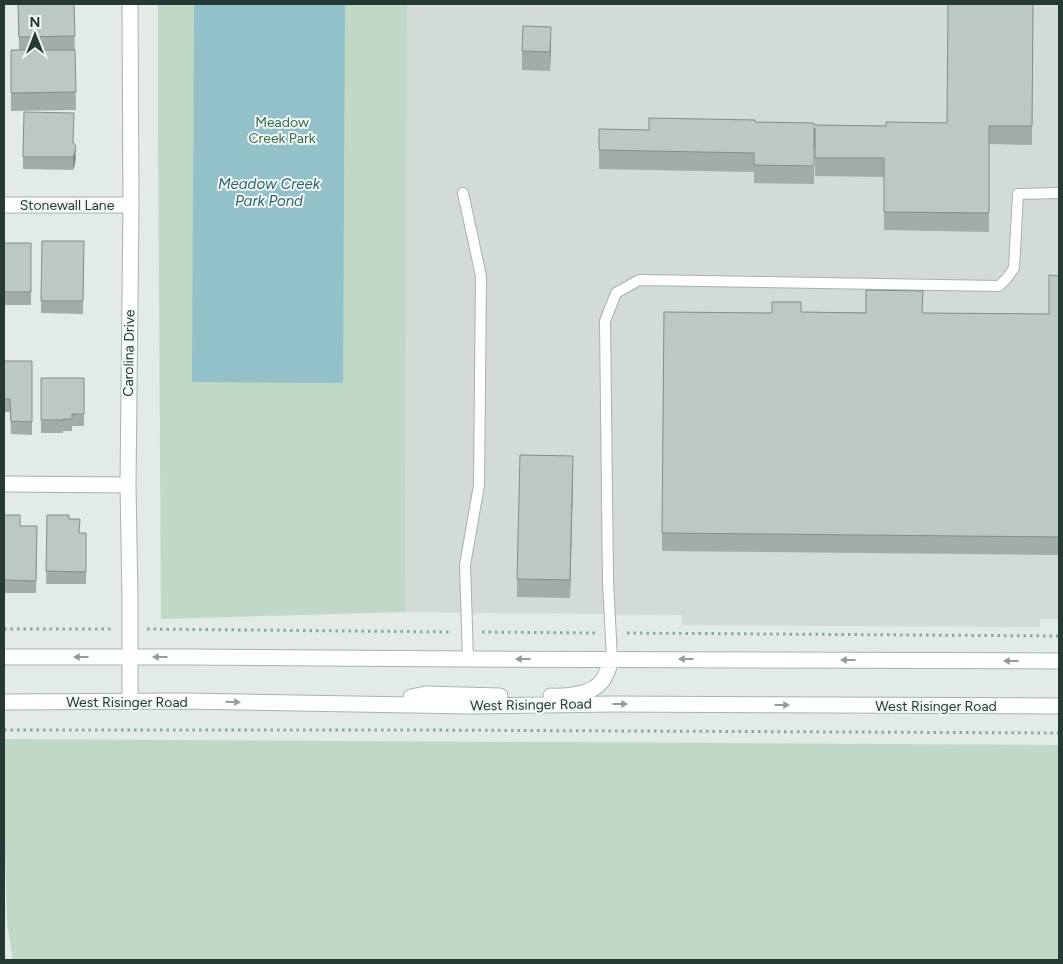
<svg xmlns="http://www.w3.org/2000/svg" width="1063" height="964" viewBox="0 0 1063 964" font-family="Figtree,sans-serif">
	<style>
		.built { fill: #d2dbd6 }
		.green { fill: #bfd9c6 }
		.water { fill: #92c1c9 }
		.lines { fill: none; stroke-linecap: round; stroke-linejoin: round }
		.lane-casing { stroke: #a6b2ae; stroke-width: 12 }
		.street-casing { stroke: #a6b2ae; stroke-width: 17 }
		.secondary-casing { stroke: #a3b5af; stroke-width: 17 }
		.path { stroke: #88ab9f; stroke-width: 3; stroke-dasharray: 2.5 4; stroke-linecap: butt }
		.lane { stroke: #fff; stroke-width: 10 }
		.street { stroke: #fff; stroke-width: 15 }
		.secondary { stroke: #fff; stroke-width: 15 }
		.wall { fill: #a2aca8 }
		.shaded-wall { fill: #848c88 }
		.building { fill: #bcc8c3; stroke: #848c88 }
		.oneway { fill: #929c9a }
		.labels { text-anchor: middle; dominant-baseline: central; stroke-width: 4; stroke-linejoin: round; paint-order: stroke }
		.park-label { font-size: 14px; fill: #346c49; stroke: #f3f8f6 }
		.street-label { font-size: 14px; fill: #253a34; stroke: #f3f8f6 }
		.water-label { font-size: 15px; font-style: italic; fill: #27646f; stroke: #f3f8f6 }
	</style>
	<rect width="100%" height="100%" fill="#e3ebe7"/>
	<path class="built" d="M407,4H1059V619H1040V627L682,625V615L405,612Z"/>
	<path class="green" d="M158,4H407L405,612L161,619L158,131Z
		M4,739L1059,745V960H13L7,923L4,817Z"/>
	<path class="water" d="M194,4H345L343,383L192,382Z"/>
	<g class="lines">
		<g class="lane-casing">
			<path id="lane" d="M463,193L481,276L479,485L465,565L468,659
				M612,659L608,581L605,321L616,293L639,280L999,286L1007,278L1014,268L1018,194L1059,193"/>
		</g>
		<g class="street-casing">
			<path id="street" d="M130,4L131,205L128,485L130,599V701
				M4,205H131
				M4,484L128,485"/>
		</g>
		<g class="secondary-casing">
			<path id="secondary" d="M4,657H190L468,659L1059,661
				M551,696C566,697 593,694 602,681C607,675 609,665 612,659
				M411,697L426,694L500,696
				M4,702L184,701L468,706L612,704L1059,706"/>
		</g>
		<path class="path" d="M4,629H113
			M147,629L451,632
			M482,632L596,633
			M627,633L1059,636
			M4,730H418L1059,733"/>
		<use href="#lane" class="lane"/>
		<use href="#street" class="street"/>
		<use href="#secondary" class="secondary"/>
	</g>
	<path class="wall" d="M18,4H74L76,110L11,111V50H19Z
		M1033,4L1032,145L989,144V232L884,230V177L815,176V147H814V184L754,183V172L599,169V129L649,130L755,122L814,125L886,126L947,123Z
		M551,46L550,71L522,70V51Z
		M74,143L76,159L75,164L73,170L23,169V157Z
		M84,241L83,314L41,313V301Z
		M4,243H31V305H4Z
		M1059,276V555L662,551L664,312L772,313L801,312L1049,314Z
		M4,361H32V435L11,434L10,412H4Z
		M41,378H84V426H72V431H63V433H41Z
		M573,474L570,598L517,597V579Z
		M4,515L20,526H37L36,593H4Z
		M47,515L69,519L80,533H86V584H46Z"/>
	<path class="shaded-wall" d="M551,27V46L550,71V52Z
		M76,146L75,164L73,170V157Z
		M573,456V474L570,598V580Z"/>
	<path class="building" d="M18,4H74L75,36L19,37Z
		M948,4H1033L1032,126H989V213L884,212V158H815V128H814V166L754,165V153L599,150V129L649,130V118L755,120V122L814,123V125L886,126V122L947,123Z
		M523,26L551,27L550,52L522,51Z
		M11,50H75L76,92L11,93Z
		M24,112L74,113L73,142L76,146L75,152L73,157H23Z
		M42,241H84L83,301H41Z
		M4,243H31V292H4Z
		M1049,275L1059,276V537L662,533L664,312L772,313V302H801V312L866,313V290L923,291L922,313L1049,314Z
		M4,361H32V422L11,421L10,399H4V400Z
		M41,378H84V414H72V419H63V420H41Z
		M520,455L573,456L570,580L517,579Z
		M4,515H20V526H37L36,581L4,580Z
		M47,515H69V519H80L79,533H86V572L46,571Z"/>
	<defs><path id="oneway-solid" d="M-6-.8H1V-3.2L6.5 0L1 3.2V.8H-6Z" transform="scale(1.25)"/></defs>
	<g class="oneway">
		<use href="#oneway-solid" transform="translate(81 657) rotate(180)"/>
		<use href="#oneway-solid" transform="translate(160 657) rotate(180)"/>
		<use href="#oneway-solid" transform="translate(523 659) rotate(180)"/>
		<use href="#oneway-solid" transform="translate(686 659) rotate(-180)"/>
		<use href="#oneway-solid" transform="translate(848 660) rotate(-180)"/>
		<use href="#oneway-solid" transform="translate(1011 661) rotate(-180)"/>
		<use href="#oneway-solid" transform="translate(233 702) rotate(1)"/>
		<use href="#oneway-solid" transform="translate(620 704)"/>
		<use href="#oneway-solid" transform="translate(782 705)"/>
	</g>
	<g class="labels">
		<g class="park-label">
			<text x="282" y="122">Meadow<tspan x="282" dy="16">Creek Park</tspan></text>
		</g>
		<g class="street-label">
			<text x="67" y="205">Stonewall Lane</text>
			<text transform="translate(129 353) rotate(-89)">Carolina Drive</text>
			<text x="127" y="702">West Risinger Road</text>
			<text transform="translate(531 705) rotate(-1)">West Risinger Road</text>
			<text x="936" y="706">West Risinger Road</text>
		</g>
		<g class="water-label">
			<text x="269" y="184">Meadow Creek<tspan x="269" dy="17">Park Pond</tspan></text>
		</g>
	</g>
	<rect width="1063" height="964" fill="none" stroke="#253a34" stroke-width="10"/>
	<g transform="translate(35 35)" stroke="#f3f8f6" stroke-width="4" paint-order="stroke">
	<path d="M0-4L9 19L0 12L-9 19Z" fill="#253a34"/>
	<text y="-8" font-size="14" font-weight="bold" text-anchor="middle" fill="#253a34">N</text>
	</g>
</svg>
